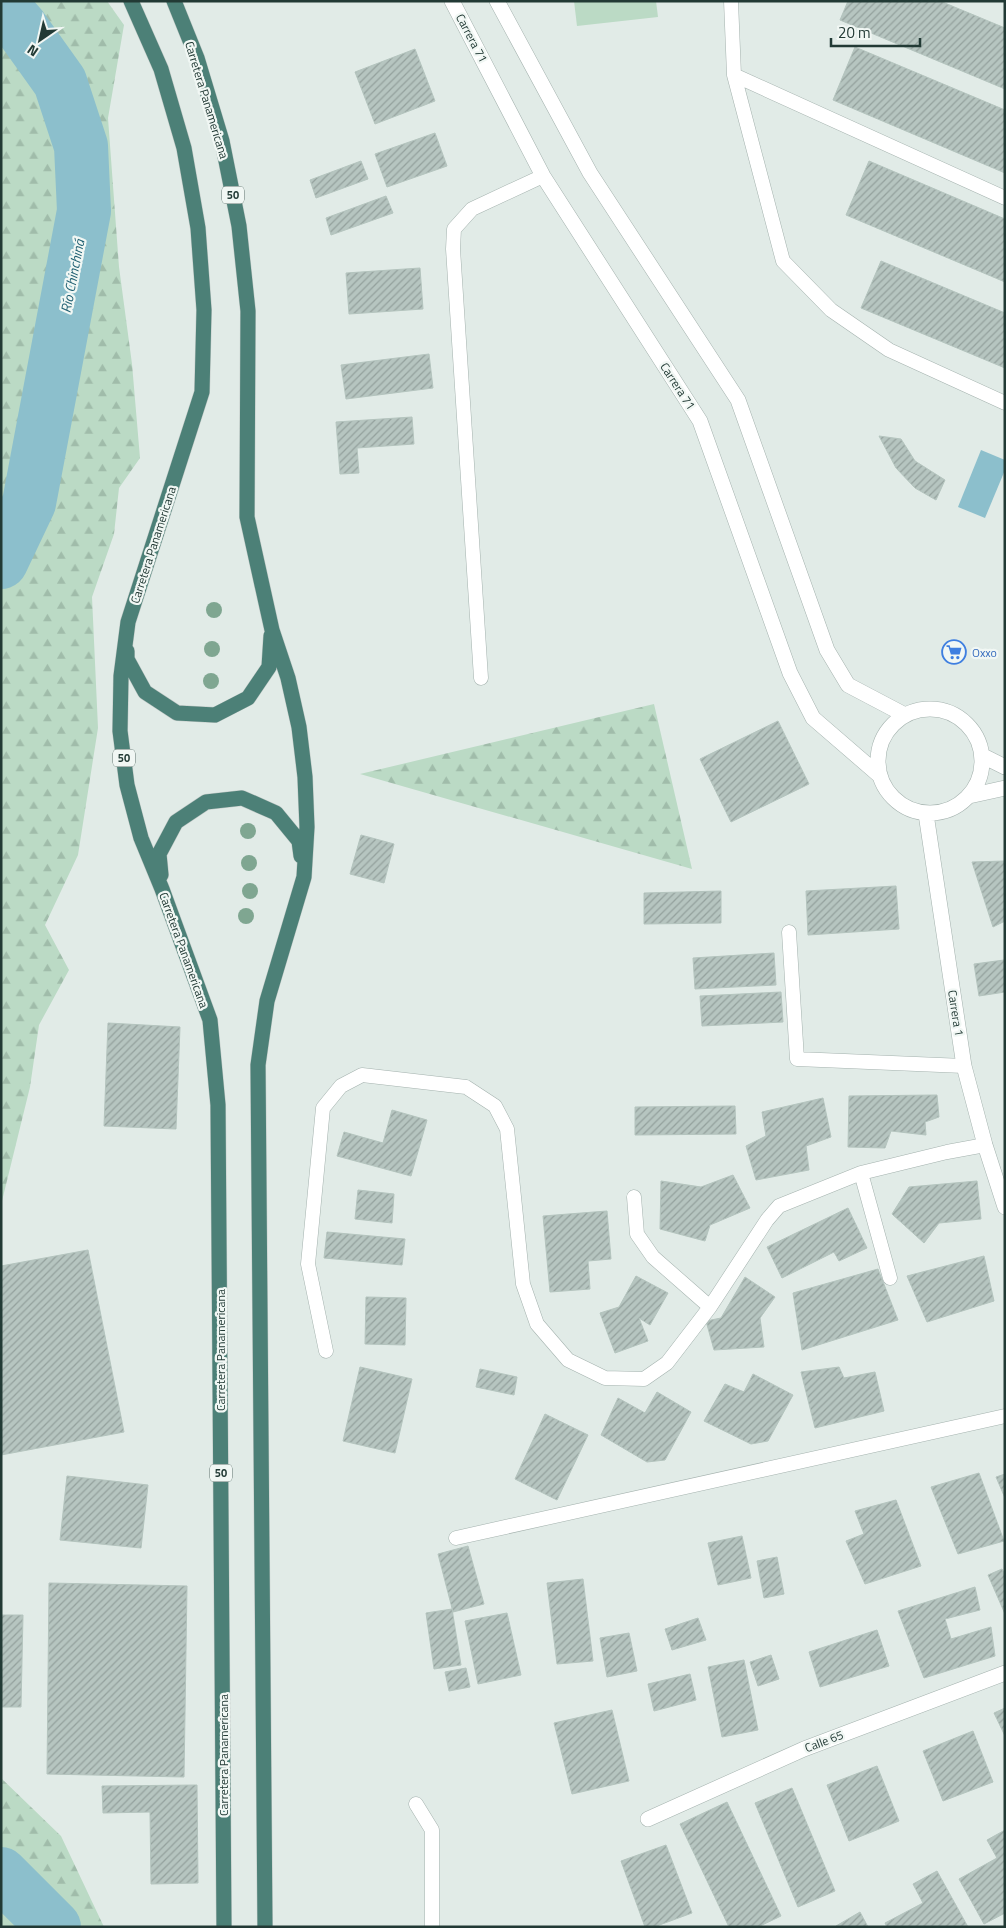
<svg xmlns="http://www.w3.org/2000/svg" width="1006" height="1928" viewBox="0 0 1006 1928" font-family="'Titillium Web',sans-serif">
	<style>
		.forest { fill: url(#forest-firs) }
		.pitch { fill: #bbdac5 }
		.water { fill: #8cbfcc }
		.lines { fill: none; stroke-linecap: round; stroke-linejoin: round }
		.river { stroke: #8cbfcc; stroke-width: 54 }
		.building { fill: url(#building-hatch); stroke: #b4c4be }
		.service-casing { stroke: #a4b2ae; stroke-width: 15 }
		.minor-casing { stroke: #a4b2ae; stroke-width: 16 }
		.trunk-casing { stroke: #c1c8c6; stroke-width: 16 }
		.service { stroke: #fff; stroke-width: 14 }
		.minor { stroke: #fff; stroke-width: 15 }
		.trunk { stroke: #4c8077; stroke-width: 15 }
		.tree { fill: #7fa691 }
		.labels { text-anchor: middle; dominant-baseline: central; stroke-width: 4.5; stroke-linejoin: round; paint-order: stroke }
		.shield { fill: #f1f7f4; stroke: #60736e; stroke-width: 1 }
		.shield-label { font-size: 11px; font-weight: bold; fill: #223a35 }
		.street-label { font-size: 12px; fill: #223a35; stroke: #f1f7f4 }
		.shop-label { font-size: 12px; fill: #366cbe; stroke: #f1f7f4; text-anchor: start }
		.water-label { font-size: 14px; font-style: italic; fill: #206072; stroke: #f1f7f4 }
	</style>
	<defs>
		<pattern id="forest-firs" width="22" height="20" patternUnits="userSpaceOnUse" patternTransform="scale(1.25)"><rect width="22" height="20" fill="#bbdac5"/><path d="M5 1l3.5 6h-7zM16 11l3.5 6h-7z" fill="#a0bcaa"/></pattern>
		<pattern id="building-hatch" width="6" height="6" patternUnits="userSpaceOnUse" patternTransform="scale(1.25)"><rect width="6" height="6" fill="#b6c5c0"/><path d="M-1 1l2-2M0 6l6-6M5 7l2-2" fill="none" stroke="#94a19d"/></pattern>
	</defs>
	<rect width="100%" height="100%" fill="#e1ebe7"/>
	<path class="forest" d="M1,1H107L124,25L108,118L119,267L132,364L140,458L119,488L114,534L92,597L98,728L78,855L45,925L69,970L39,1025L30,1087L1,1205Z
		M654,704L692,869L360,774Z
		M1,1778L61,1836L104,1927H1Z"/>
	<path class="pitch" d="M574,1H656L658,17L577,26Z"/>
	<path class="water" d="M981,450L1005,460V470L985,518L958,507Z"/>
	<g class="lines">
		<path class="river" d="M1,5L20,26L60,82L81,146L84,211L29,503L1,562
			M1,1874L54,1927"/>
	</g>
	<path class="building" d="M848,1H940L1005,28V89L840,20Z
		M855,47L1005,110V173L833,100Z
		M415,49L435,101L375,124L355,72Z
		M435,133L447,166L387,187L375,154Z
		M361,161L368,179L316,198L310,180Z
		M869,161L1005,219V282L846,215Z
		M386,196L393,213L331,235L326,218Z
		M881,261L1005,313V368L861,308Z
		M420,268L423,309L349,314L346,273Z
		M429,354L433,388L346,399L341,365Z
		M412,417L414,444L357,448L359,473L340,474L336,422Z
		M879,436L901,439L915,461L945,480L936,500L915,488L896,468Z
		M778,721L809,784L731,822L700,759Z
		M361,835L394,844L384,883L350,874Z
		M1005,861V921L993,927L972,862Z
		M896,886L899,929L808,935L806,891Z
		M721,891V923L644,924V893Z
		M774,953L776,985L695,989L693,958Z
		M1004,960L1005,992L979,996L974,964Z
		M781,992L783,1022L702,1026L700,996Z
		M108,1023L180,1027L176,1129L104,1126Z
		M937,1095L939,1117L925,1122L926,1135L891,1131L885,1148L848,1147L849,1096Z
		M823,1098L831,1137L806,1146L809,1170L756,1180L746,1146L766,1136L762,1112Z
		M735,1106L736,1134L635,1135V1107Z
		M392,1110L427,1120L411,1176L337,1156L344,1132L383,1143Z
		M733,1175L750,1208L710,1225L705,1241L660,1229L661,1181L701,1187Z
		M977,1181L981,1219L939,1223L924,1243L892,1214L909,1187Z
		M358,1190L394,1194L392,1223L355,1219Z
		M848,1208L867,1248L839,1261L834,1252L782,1278L767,1247Z
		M607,1211L611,1259L588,1261L590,1289L550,1292L543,1216Z
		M327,1232L405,1239L402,1265L324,1258Z
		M88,1250L124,1432L1,1455V1266Z
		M984,1256L994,1301L927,1322L907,1276Z
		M878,1269L898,1320L802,1350L793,1293Z
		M636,1276L668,1293L650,1325L639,1318L648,1341L615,1353L600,1313L619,1307Z
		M745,1277L775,1297L760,1318L764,1347L714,1350L706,1321L721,1318Z
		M366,1297L406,1298L405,1345L365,1344Z
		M360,1367L412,1379L395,1453L343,1441Z
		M839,1367L844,1378L875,1372L884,1411L815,1428L801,1372Z
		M480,1369L517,1377L514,1395L476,1387Z
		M753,1374L793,1395L768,1441L751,1444L704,1421L725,1384L744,1392Z
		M657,1392L691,1412L665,1460L647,1462L601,1435L618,1398L645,1413Z
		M545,1414L588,1435L557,1500L515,1479Z
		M979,1473L1004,1541L958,1554L931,1487Z
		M1005,1474V1498L996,1477Z
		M67,1476L148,1485L141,1548L60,1540Z
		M896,1500L921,1566L865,1584L846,1541L864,1534L855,1511Z
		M742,1536L751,1578L718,1585L708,1543Z
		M468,1546L484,1604L453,1612L438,1554Z
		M777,1557L784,1594L764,1598L757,1561Z
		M1002,1569L1005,1575V1614L988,1575Z
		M583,1579L593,1661L557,1664L547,1583Z
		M49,1583L187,1586L184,1777L47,1774Z
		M975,1587L980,1610L945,1619L951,1639L991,1627L995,1656L924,1678L898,1611Z
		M452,1609L461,1665L434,1669L426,1613Z
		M507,1613L521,1675L478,1684L465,1621Z
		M1,1615H23L21,1707H1Z
		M698,1618L706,1640L672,1650L665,1629Z
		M877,1630L889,1666L820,1687L809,1652Z
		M629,1633L637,1671L607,1677L600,1638Z
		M771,1655L779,1679L758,1686L750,1662Z
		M744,1660L758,1730L722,1737L708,1667Z
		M466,1668L470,1687L449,1691L445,1672Z
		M690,1674L696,1700L654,1711L648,1684Z
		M1005,1708V1736L994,1713Z
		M612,1710L629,1781L572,1794L554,1723Z
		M973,1731L993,1782L943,1801L923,1751Z
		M877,1766L899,1821L849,1841L827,1785Z
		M197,1785L198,1883L151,1884L150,1812L103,1813L102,1786Z
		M792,1788L835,1891L798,1907L755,1803Z
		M727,1802L781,1916L758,1927H729L680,1824Z
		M1005,1830V1913L984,1924L959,1879L997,1858L987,1840Z
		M666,1845L692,1913L654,1927H645L621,1861Z
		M937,1871L968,1927H887L885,1923L923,1903L913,1884Z
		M860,1912L868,1927H837L836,1926Z"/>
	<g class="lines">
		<g class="service-casing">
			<path id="service" d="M731,1L734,75L783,261L831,310L889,350L1005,403
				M734,75L1005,198
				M481,678L453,249L454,229L472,209L543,176
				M789,932L797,1059L964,1066
				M861,1173L890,1278
				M634,1197L637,1234L653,1257L710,1307
				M326,1351L308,1264L323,1108L341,1086L362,1075L466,1087L495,1106L507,1129L523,1284L537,1324L568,1360L605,1378L644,1379L667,1363L710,1307L767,1220L779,1206L861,1173L947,1152L985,1145
				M456,1538L1005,1416
				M416,1804L432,1830V1927"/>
		</g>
		<g class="minor-casing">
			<path id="minor" d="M452,1L543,176L700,421L790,673L813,718L879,775
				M497,1L590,173L738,400L827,650L848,685L905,715
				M878 761a52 52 0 1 1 104 0a52 52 0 1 1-104 0Z
				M983,756L1005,767
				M969,796L1005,788
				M926,814L964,1066L985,1145L1005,1207
				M648,1819L804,1749L1005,1673"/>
		</g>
		<g class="trunk-casing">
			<path id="trunk" d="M131,1L161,69L184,148L198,228L204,310L202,392L128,622L121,676L120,731L127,785L141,838L162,889L210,1020L218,1105L224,1927
				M174,1L197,58L222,141L239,226L248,311L247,517L272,630L288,678L299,727L305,777L307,827L304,877L267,1001L258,1065L265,1927
				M127,651V659L145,692L177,713L215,715L248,698L269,667L271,636
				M161,875L159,854L176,822L206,802L242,798L276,813L299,841L301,856"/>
		</g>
		<use href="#service" class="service"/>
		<use href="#minor" class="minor"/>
		<use href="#trunk" class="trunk"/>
	</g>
	<g class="tree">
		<circle cx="214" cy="610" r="8"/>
		<circle cx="212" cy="649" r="8"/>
		<circle cx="211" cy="681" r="8"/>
		<circle cx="248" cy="831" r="8"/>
		<circle cx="249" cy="863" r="8"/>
		<circle cx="250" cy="891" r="8"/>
		<circle cx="246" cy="916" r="8"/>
	</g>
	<defs>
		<g id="supermarket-ring" transform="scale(1.25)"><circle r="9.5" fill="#f1f7f4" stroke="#3f7fe0" stroke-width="1.5"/><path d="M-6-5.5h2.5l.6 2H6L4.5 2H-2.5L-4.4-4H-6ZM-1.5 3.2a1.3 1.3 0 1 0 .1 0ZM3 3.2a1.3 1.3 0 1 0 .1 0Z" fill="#3f7fe0"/></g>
	</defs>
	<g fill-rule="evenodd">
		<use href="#supermarket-ring" x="954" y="652"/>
	</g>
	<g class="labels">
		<g class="shield">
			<rect x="222" y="186.5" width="22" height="17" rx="4"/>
			<rect x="113" y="749.5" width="22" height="17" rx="4"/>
			<rect x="210" y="1464.5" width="22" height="17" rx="4"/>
		</g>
		<g class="shield-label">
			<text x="233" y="195">50</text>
			<text x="124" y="758">50</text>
			<text x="221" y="1473">50</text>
		</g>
		<g class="street-label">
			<text transform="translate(472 38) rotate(62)">Carrera 71</text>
			<text transform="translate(207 100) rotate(73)">Carretera Panamericana</text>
			<text transform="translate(678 386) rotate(57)">Carrera 71</text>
			<text transform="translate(153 545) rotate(-72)">Carretera Panamericana</text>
			<text transform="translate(184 950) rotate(70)">Carretera Panamericana</text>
			<text transform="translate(956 1013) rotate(81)">Carrera 1</text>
			<text transform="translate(220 1350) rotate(-90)">Carretera Panamericana</text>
			<text transform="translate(824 1741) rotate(-21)">Calle 65</text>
			<text transform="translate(223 1755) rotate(-90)">Carretera Panamericana</text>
		</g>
		<g class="shop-label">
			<text x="972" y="652">Oxxo</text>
		</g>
		<g class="water-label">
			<text transform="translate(72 276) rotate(-79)">Río Chinchiná</text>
		</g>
	</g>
	<rect width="1006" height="1928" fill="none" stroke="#223a35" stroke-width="5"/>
	<g transform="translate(40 40) rotate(214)" stroke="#f1f7f4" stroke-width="4" paint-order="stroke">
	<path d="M0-4L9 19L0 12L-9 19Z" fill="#223a35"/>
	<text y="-8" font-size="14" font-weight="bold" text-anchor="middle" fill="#223a35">N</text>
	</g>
	<path d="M831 38v8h89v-8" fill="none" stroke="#223a35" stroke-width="2.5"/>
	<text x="838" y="38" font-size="15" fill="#223a35" stroke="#f1f7f4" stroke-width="4" paint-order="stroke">20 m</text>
</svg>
